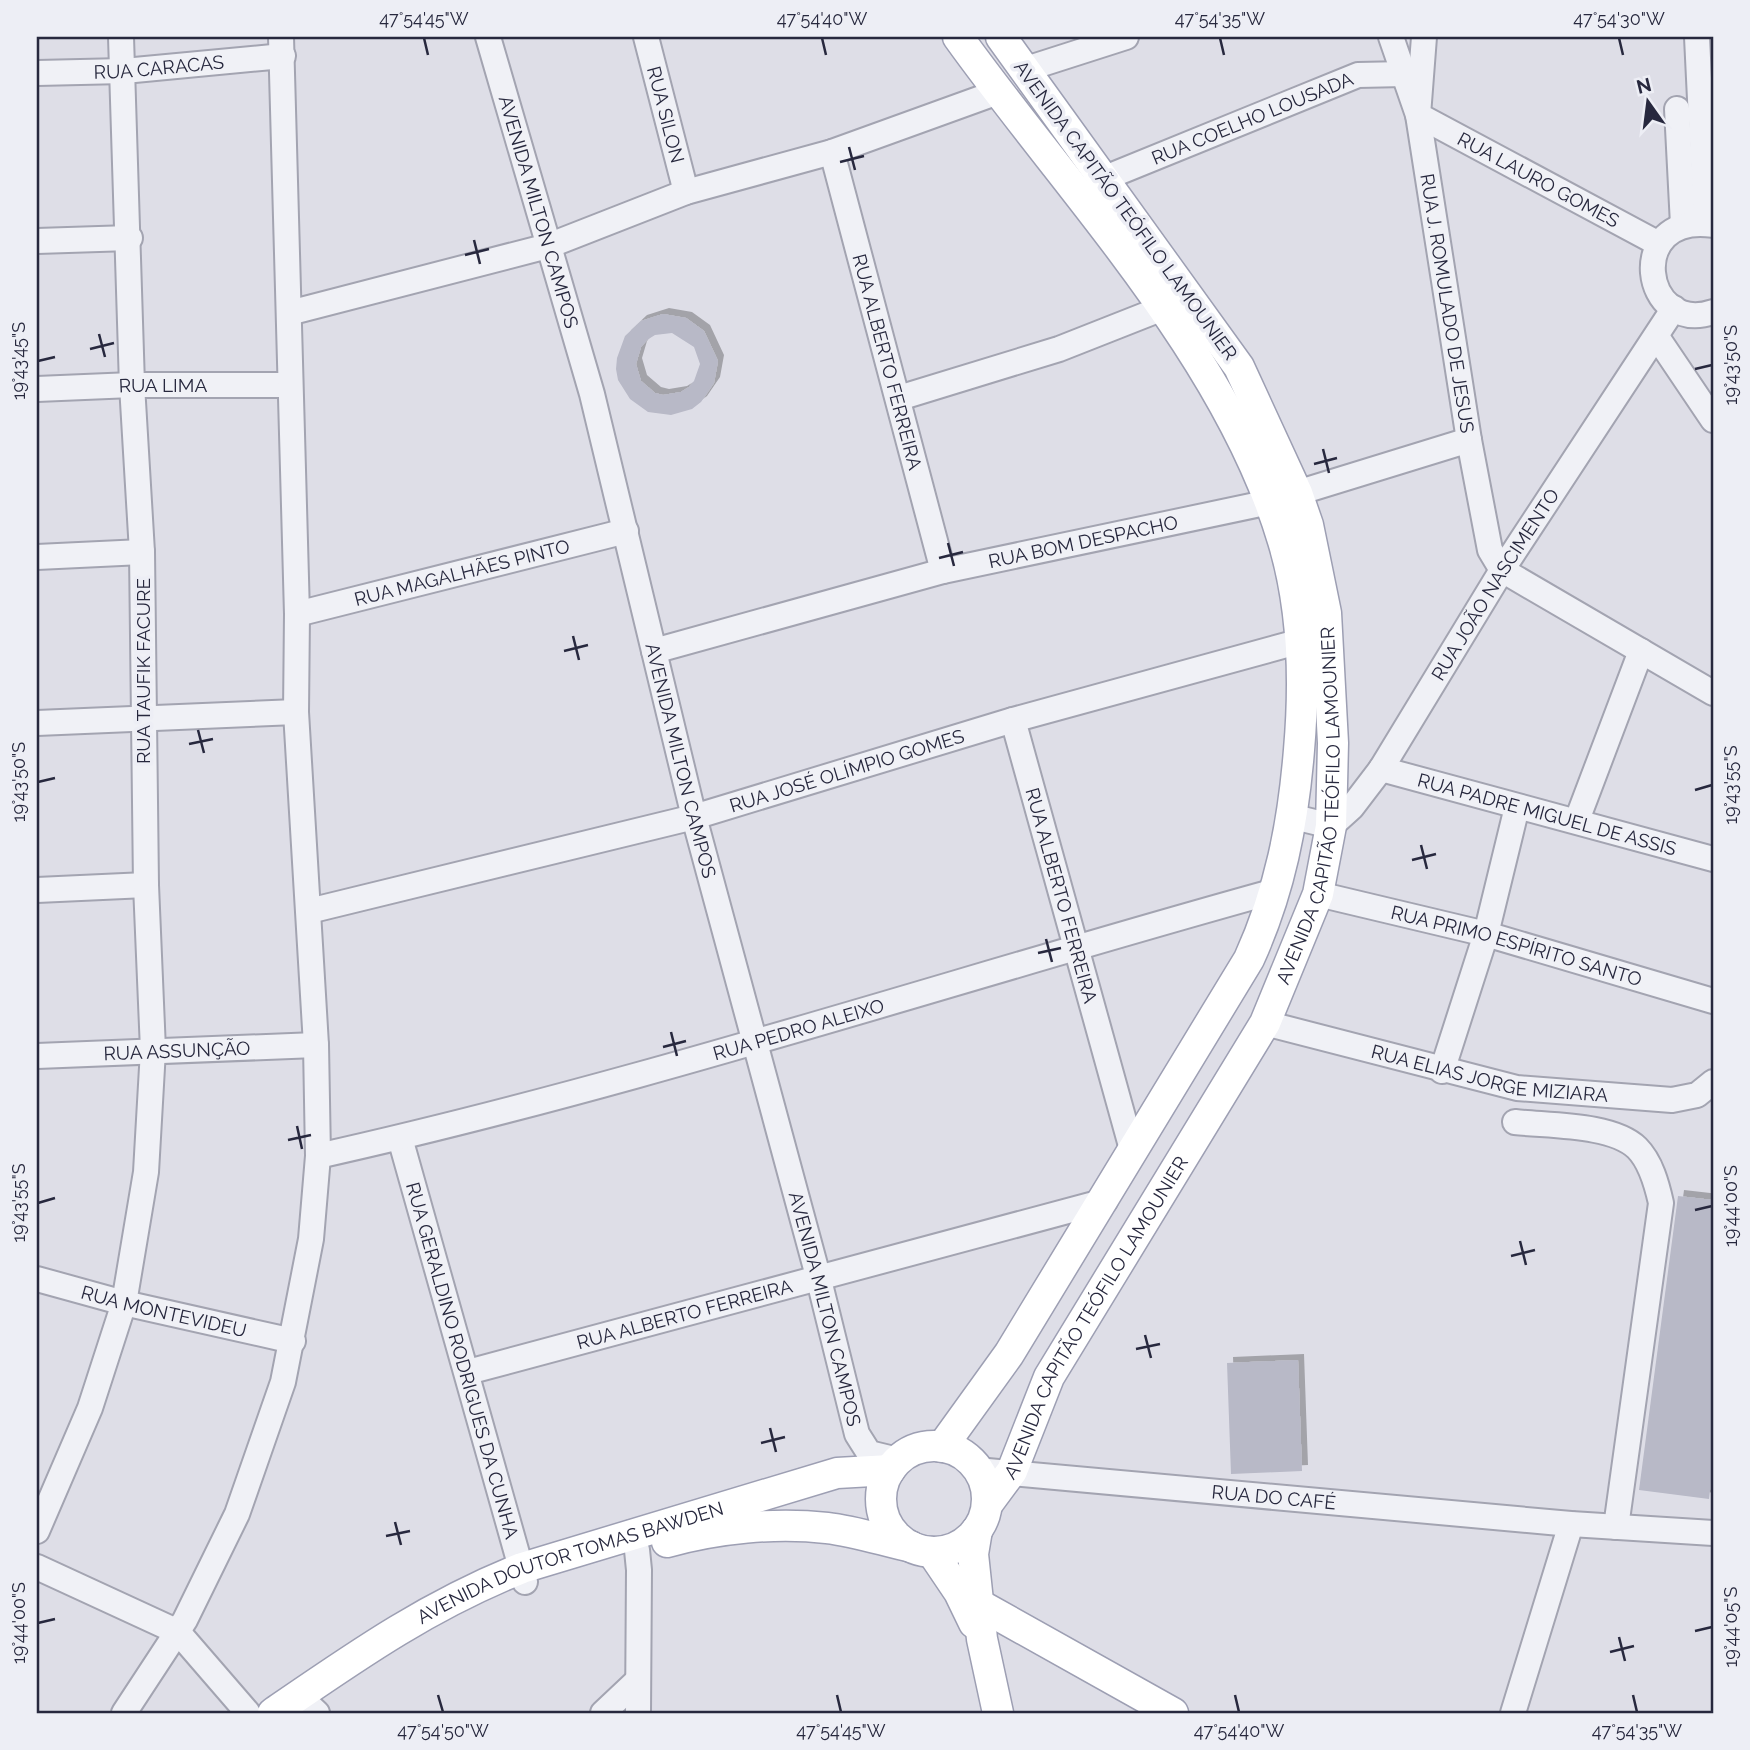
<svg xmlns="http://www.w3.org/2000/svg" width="1750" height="1750" viewBox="0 0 1750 1750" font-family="Raleway,sans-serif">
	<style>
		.building { fill: #b8b9c7; fill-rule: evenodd; filter: url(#shadow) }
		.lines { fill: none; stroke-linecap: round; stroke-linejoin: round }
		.minor-casing { stroke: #a3a4b1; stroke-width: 28 }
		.major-casing { stroke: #9d9fb3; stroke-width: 33 }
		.minor { stroke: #f0f1f6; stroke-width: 24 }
		.major { stroke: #fff; stroke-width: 30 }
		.ticks { fill: none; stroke: #27283e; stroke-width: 2.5 }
		.labels { text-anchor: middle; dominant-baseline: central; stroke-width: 7; stroke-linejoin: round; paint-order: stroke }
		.street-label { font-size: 19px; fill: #27283e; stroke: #edeef5 }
		.neatline { fill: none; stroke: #27283e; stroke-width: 2.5 }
		.ticks-label { font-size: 18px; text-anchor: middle; fill: #27283e }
	</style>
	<defs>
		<filter id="shadow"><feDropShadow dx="6" dy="-6" stdDeviation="0" flood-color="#0004"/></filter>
	</defs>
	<rect width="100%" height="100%" fill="#dedee7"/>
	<path class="building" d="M663,314L686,318L704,331L718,361L714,383L701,402L692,409L671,415L648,412L630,399L618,380L616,369L617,358L625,336L641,321ZM672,333L694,347L700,364L694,381L689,387L681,392L663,395L655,393L641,381L636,364L641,347L647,340L655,335Z
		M1678,1196L1713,1200V1464L1709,1499L1639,1490Z
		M1298,1360L1302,1471L1231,1474L1227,1363Z"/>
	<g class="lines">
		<g class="minor-casing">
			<g id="minor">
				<path id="s1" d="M488,37L592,394L694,817L818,1276L857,1434L869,1453L898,1460"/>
				<path id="s2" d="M646,37L686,192"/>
				<path id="s3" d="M1391,37L1418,115L1469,440L1490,550L1502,570L1713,693"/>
				<path id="s4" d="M1424,37L1418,115L1659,244"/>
				<path d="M1697,37L1706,224"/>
				<path d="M1023,70L1126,37"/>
				<path id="s5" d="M37,73L124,71L283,56"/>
				<path d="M1677,109L1683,225"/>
				<path id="s6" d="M832,152L943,571"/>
				<path id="s7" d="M1105,178L1358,75L1405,74"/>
				<path d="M1713,225C1624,212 1642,336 1713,312"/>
				<path d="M37,241L130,238"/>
				<path d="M289,313L548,246L686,192L832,152L998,92"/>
				<path d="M1657,337L1713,420"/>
				<path id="s8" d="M37,389L132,385H288"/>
				<path d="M899,398L1059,349L1163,308"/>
				<path d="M1297,493L1469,440"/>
				<path d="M37,557L142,552"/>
				<path id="s9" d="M297,614L626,531"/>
				<path id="s10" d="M654,651L943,571L1270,502"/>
				<path id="s11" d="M1013,720L1133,1153"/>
				<path d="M37,723L296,712"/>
				<path id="s12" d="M1381,769L1713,859"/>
				<path id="s13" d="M1294,817L1331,826L1352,807L1381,769L1502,570L1674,308"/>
				<path d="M1577,820L1641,651"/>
				<path d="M37,890L146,885"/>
				<path id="s14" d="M1318,894L1486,934L1713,1001"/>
				<path id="s15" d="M309,911L694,817L1013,720L1301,641"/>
				<path id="s16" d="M1265,1023L1517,1088L1672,1100L1697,1095L1713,1082"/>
				<path id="s17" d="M37,1056L316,1045"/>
				<path d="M1442,1071L1486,934L1517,807"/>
				<path d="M1515,1122C1549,1126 1612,1124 1637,1148C1651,1162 1657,1185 1661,1203L1616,1527"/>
				<path id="s18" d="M400,1138L525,1582"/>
				<path id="s19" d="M318,1156C641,1084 956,979 1275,891"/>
				<path id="s20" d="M37,1279L124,1303L293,1341"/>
				<path id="s21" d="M468,1372L1105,1201"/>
				<path id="s22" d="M977,1470L1571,1524L1713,1533"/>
				<path d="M37,1531L90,1408L124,1303L146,1172L153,1050L146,885L142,552L132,385L121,37"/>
				<path d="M631,1533L637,1550L639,1570L638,1713"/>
				<path d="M37,1567L178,1632L248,1713"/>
				<path d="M299,1696L317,1713"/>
				<path d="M124,1713L185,1620L237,1514L283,1382L311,1239L318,1156L316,1045L296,712L297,614L281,37"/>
				<path d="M603,1713L637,1681"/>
				<path d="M1513,1713L1571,1524"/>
			</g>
		</g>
		<g class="major-casing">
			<g id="major">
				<circle cx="934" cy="1499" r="53"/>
				<path d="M942,1447L1009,1354L1249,959C1280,891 1293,824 1299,750C1305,681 1303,607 1283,541C1228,355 1069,192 958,37"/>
				<path id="s23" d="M989,1502L1012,1471L1049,1377L1265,1023L1318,894L1331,826L1333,743L1326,613L1308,525L1297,493L1239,367L1001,37"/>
				<path d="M977,1530L973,1554L982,1639L998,1713"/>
				<path d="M667,1542C717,1528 776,1522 827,1528C855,1531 884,1541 912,1547"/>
				<path d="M932,1552L959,1592L974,1623"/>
				<path d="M980,1605L1173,1713"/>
				<path id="s24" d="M273,1713C356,1656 427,1606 522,1568L837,1473L890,1470"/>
			</g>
		</g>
		<use href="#minor" class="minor"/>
		<use href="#major" class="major"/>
	</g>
	<path class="ticks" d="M424,38L428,55M822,38L826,55M1220,38L1224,55M1619,38L1623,55M849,147L855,170M840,162L864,156M474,240L480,264M465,255L489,249M99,334L105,357M90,349L114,343M38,361L55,357M1695,369L1712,365M1323,449L1329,473M1314,464L1337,458M948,543L954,566M939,558L963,552M573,636L579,660M564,651L588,645M198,730L204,753M189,744L213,739M38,782L55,778M1695,790L1712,785M1421,845L1427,869M1412,860L1436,854M1046,939L1052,962M1038,953L1061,948M671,1032L677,1056M663,1047L686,1041M297,1126L302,1149M288,1140L311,1135M38,1203L55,1198M1695,1210L1712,1206M1520,1241L1526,1265M1511,1256L1535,1250M1145,1335L1151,1358M1136,1349L1160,1344M770,1428L776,1452M761,1443L785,1437M395,1522L401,1545M386,1536L410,1531M38,1623L55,1619M1695,1631L1712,1627M1619,1637L1625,1661M1610,1652L1634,1646M438,1695L443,1712M837,1695L841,1712M1235,1695L1239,1712M1633,1695L1637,1712"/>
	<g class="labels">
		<g class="street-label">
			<text stroke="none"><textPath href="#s5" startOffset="122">RUA CARACAS</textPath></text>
			<text stroke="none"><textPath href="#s2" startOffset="80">RUA SILON</textPath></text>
			<text stroke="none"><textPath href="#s7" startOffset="159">RUA COELHO LOUSADA</textPath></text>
			<text stroke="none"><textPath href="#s4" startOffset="215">RUA LAURO GOMES</textPath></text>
			<text transform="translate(1126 210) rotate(54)">AVENIDA CAPITÃO TEÓFILO LAMOUNIER</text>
			<text stroke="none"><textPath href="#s1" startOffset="182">AVENIDA MILTON CAMPOS</textPath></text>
			<text stroke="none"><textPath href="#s3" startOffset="273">RUA J. ROMULADO DE JESUS</textPath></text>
			<text stroke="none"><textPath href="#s6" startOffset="217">RUA ALBERTO FERREIRA</textPath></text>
			<text stroke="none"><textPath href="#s8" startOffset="126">RUA LIMA</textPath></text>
			<text stroke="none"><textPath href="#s10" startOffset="443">RUA BOM DESPACHO</textPath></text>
			<text stroke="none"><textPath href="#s9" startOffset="170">RUA MAGALHÃES PINTO</textPath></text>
			<text stroke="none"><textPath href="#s13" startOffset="331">RUA JOÃO NASCIMENTO</textPath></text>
			<text transform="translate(143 671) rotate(-90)">RUA TAUFIK FACURE</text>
			<text stroke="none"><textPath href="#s1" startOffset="749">AVENIDA MILTON CAMPOS</textPath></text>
			<text stroke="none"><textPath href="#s15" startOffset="556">RUA JOSÉ OLÍMPIO GOMES</textPath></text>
			<text stroke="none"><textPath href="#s23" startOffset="780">AVENIDA CAPITÃO TEÓFILO LAMOUNIER</textPath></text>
			<text stroke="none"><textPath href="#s12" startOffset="172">RUA PADRE MIGUEL DE ASSIS</textPath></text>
			<text stroke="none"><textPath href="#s11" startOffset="182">RUA ALBERTO FERREIRA</textPath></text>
			<text stroke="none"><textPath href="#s14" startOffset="205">RUA PRIMO ESPÍRITO SANTO</textPath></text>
			<text stroke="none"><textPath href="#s19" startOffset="497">RUA PEDRO ALEIXO</textPath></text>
			<text stroke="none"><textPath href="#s17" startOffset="140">RUA ASSUNÇÃO</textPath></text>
			<text stroke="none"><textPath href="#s16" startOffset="231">RUA ELIAS JORGE MIZIARA</textPath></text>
			<text stroke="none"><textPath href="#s1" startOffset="1316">AVENIDA MILTON CAMPOS</textPath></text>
			<text stroke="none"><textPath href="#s20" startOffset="131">RUA MONTEVIDEU</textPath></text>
			<text stroke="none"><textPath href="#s21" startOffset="224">RUA ALBERTO FERREIRA</textPath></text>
			<text stroke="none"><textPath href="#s23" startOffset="214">AVENIDA CAPITÃO TEÓFILO LAMOUNIER</textPath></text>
			<text stroke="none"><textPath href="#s18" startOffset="231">RUA GERALDINO RODRIGUES DA CUNHA</textPath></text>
			<text stroke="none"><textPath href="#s22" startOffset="298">RUA DO CAFÉ</textPath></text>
			<text stroke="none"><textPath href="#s24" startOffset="336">AVENIDA DOUTOR TOMAS BAWDEN</textPath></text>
		</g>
	</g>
	<rect width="1750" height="1750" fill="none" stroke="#edeef5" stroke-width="77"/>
	<g transform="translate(1648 102) rotate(346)" stroke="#edeef5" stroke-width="5" paint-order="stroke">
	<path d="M0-5L12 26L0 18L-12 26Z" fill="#27283e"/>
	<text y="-10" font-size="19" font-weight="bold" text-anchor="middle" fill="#27283e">N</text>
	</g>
	<rect x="38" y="38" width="1674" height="1674" class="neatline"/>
	<g class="ticks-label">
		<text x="424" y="25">47°54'45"W</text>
		<text x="822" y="25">47°54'40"W</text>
		<text x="1220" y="25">47°54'35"W</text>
		<text x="1619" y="25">47°54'30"W</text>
		<text transform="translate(19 361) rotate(-90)" y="6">19°43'45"S</text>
		<text transform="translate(1731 365) rotate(-90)" y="6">19°43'50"S</text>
		<text transform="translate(19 782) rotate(-90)" y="6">19°43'50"S</text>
		<text transform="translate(1731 785) rotate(-90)" y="6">19°43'55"S</text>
		<text transform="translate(19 1203) rotate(-90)" y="6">19°43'55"S</text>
		<text transform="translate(1731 1206) rotate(-90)" y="6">19°44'00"S</text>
		<text transform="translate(19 1623) rotate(-90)" y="6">19°44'00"S</text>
		<text transform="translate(1731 1627) rotate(-90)" y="6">19°44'05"S</text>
		<text x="443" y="1737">47°54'50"W</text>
		<text x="841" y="1737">47°54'45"W</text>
		<text x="1239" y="1737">47°54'40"W</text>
		<text x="1637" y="1737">47°54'35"W</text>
	</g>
</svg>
